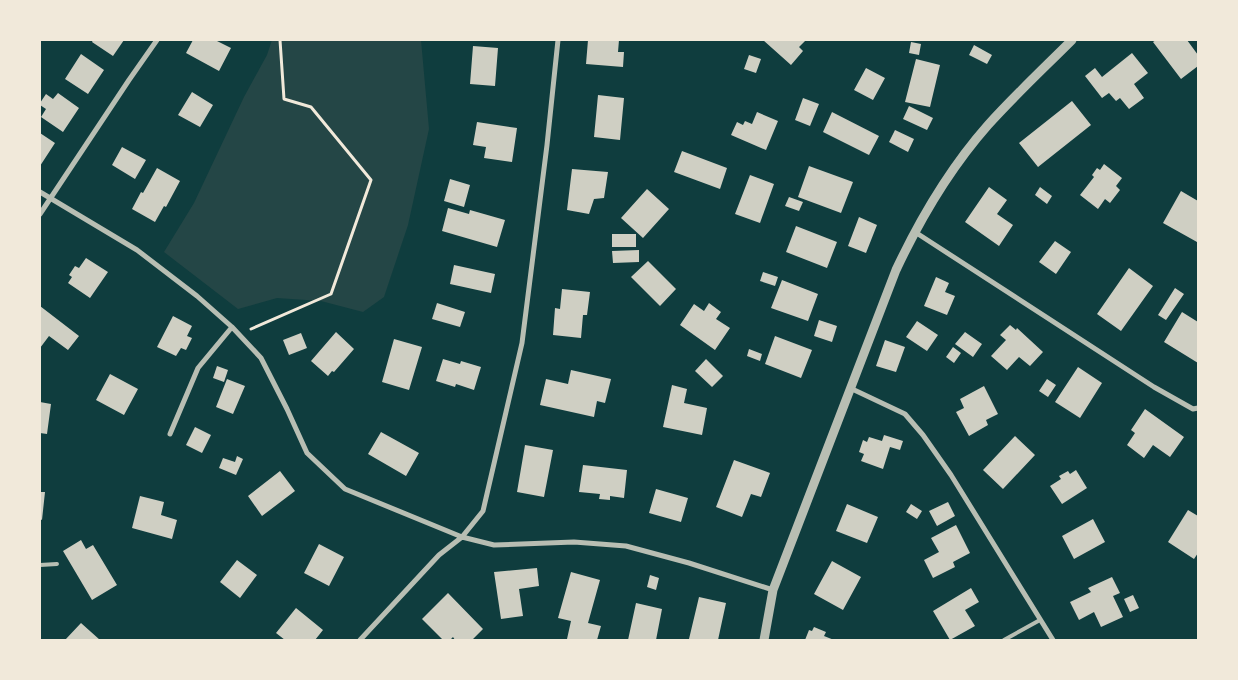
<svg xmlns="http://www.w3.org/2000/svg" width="1238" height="680" viewBox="0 0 1238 680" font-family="'Golos Text',sans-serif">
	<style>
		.green { fill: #244646 }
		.building { fill: #cfcfc3 }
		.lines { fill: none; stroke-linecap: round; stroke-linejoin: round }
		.path { stroke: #f1e9da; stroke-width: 3 }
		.service { stroke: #b8beb3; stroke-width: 4 }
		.minor { stroke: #b8beb3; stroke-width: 5 }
		.tertiary { stroke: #b8beb3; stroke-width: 9 }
	</style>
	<rect width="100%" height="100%" fill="#0f3d3e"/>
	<path class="green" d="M272,40H421L429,129L408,225L384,297L363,312L321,301L277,298L238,309L164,252L194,203L244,97L267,55Z"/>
	<path class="building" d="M93,40H124L113,56L92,42Z
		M193,40H215L231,48L219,71L186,53Z
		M588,40H619L618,52H624L623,67L586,64Z
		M763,40H806L799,47L803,51L791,65Z
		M1156,40H1187L1198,55V66L1181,79L1153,42Z
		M911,42L921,44L919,55L909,53Z
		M974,45L992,55L987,64L969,55Z
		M473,46L498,48L495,86L470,84Z
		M1132,53L1148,73L1134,84L1144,98L1129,109L1120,98L1116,101L1109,93L1102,98L1085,76L1095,68L1102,77Z
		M81,54L104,70L88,94L65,79Z
		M749,55L761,59L756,73L744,69Z
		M916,59L940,65L930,107L905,102Z
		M866,68L885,78L873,100L854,90Z
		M192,92L213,105L200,127L178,115Z
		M58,93L79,108L63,132L41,117L46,109L40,105V103L46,94L53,99Z
		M598,95L624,98L620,140L594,137Z
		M803,98L819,104L810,126L795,120Z
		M1072,101L1091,125L1038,167L1019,143Z
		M909,106L933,118L927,130L903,119Z
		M757,112L778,121L766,150L731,135L737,122L743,125L745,121L752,124Z
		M832,112L879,136L869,155L823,132Z
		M477,122L517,128L512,162L484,158L486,147L473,145Z
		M895,130L914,139L908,152L889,142Z
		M40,133L55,143L40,166Z
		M122,147L146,160L135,179L112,165Z
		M682,151L727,168L720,189L674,172Z
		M1104,164L1122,178L1116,186L1120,190L1110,203L1105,199L1098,209L1080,195L1094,177L1092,175L1097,168L1100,170Z
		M809,166L853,182L841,213L798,197Z
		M157,168L180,181L166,207L164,206L155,222L132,209L141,192L143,193Z
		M572,169L608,172L604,198L594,199L589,214L567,210Z
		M750,175L774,184L760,223L735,214Z
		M450,179L470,185L464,207L444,201Z
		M989,187L1007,200L997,214L1013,225L999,246L965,222Z
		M1040,187L1052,196L1047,204L1035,195Z
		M647,189L669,209L643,238L621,218Z
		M1181,191L1198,201L1197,242L1163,223Z
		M789,197L803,202L799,211L785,206Z
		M448,208L469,214L470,210L505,220L497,247L442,231Z
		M859,217L877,225L866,253L848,246Z
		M796,226L837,242L827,268L786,252Z
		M612,234H636V247H612Z
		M1055,241L1071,252L1056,274L1039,262Z
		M639,250V262L613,263L612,251Z
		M86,258L108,272L90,298L68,283L72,277L69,275L75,266L79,268Z
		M648,261L676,289L660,306L631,277Z
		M454,265L495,274L491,293L450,284Z
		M1129,268L1153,286L1121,331L1097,314Z
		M763,272L778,277L775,286L760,281Z
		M936,277L949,283L945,292L955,296L947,315L924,306Z
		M782,280L818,294L808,321L771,308Z
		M1175,288L1184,294L1166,320L1158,315Z
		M562,289L590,292L587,315H583L581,338L553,335L555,308L560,309Z
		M437,303L465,312L460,327L432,319Z
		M709,303L721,312L716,319L730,328L715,350L680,325L694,304L704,311Z
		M40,306L79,336L68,350L49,336L40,348Z
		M1182,312L1198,322V363L1164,342Z
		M173,316L192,326L187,336L192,338L186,350L181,348L176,356L157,347Z
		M819,320L837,326L832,342L814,336Z
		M917,321L938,335L927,351L906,337Z
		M1010,325L1016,330L1017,328L1043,352L1030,366L1019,357L1007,370L991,356L1006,340L1000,335Z
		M336,332L354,349L334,372L332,371L328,376L311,361Z
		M965,332L982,344L973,357L955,344Z
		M301,333L307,348L289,355L283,340Z
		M775,336L812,350L801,378L765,364Z
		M394,339L422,347L409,390L382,382Z
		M885,340L905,347L896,372L876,366Z
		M953,347L961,353L954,363L946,357Z
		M749,349L762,354L760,361L747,356Z
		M443,359L460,364L461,361L481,367L474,390L456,384L455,387L436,381Z
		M706,359L723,376L712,387L695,371Z
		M217,366L228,370L224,382L213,378Z
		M1078,367L1102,383L1080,418L1055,402Z
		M571,370L611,379L605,403L597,401L594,417L540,405L546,379L568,384Z
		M110,374L138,389L124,415L96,400Z
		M227,379L245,386L233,414L216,407Z
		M1047,379L1056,385L1048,397L1039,391Z
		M672,385L687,389L684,403L707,408L702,435L663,427Z
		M984,386L998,414L986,420L988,425L969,436L956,412L964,408L960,399Z
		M40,402L51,404L47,434L40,433Z
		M1145,409L1184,437L1170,457L1153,445L1144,458L1127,445L1135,433L1131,430Z
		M195,427L211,435L202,453L186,445Z
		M381,432L419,453L406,476L368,454Z
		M884,435L903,441L900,450L890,447L883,469L861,461L864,454L859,452L863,440L867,442L869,437L882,441Z
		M1015,436L1035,455L1003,489L983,470Z
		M525,445L553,450L544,497L517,492Z
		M237,456L243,459L236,475L219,468L223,458L235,462Z
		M734,460L770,473L761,497L751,494L742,517L716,507Z
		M583,465L627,470L624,498L610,496V500L599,499L600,494L579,492Z
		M1076,470L1087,488L1062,504L1050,486L1061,479L1059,476L1068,471L1070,474Z
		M280,471L295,491L262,516L248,496Z
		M656,489L688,498L681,522L649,513Z
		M40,492H45L42,520L40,519Z
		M140,496L164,502L161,515L177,520L172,539L132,528Z
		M948,502L955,516L937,526L929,511Z
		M847,504L878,517L867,543L836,531Z
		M911,504L922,511L917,519L906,512Z
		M1188,510L1198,516V553L1194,559L1168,542Z
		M1093,519L1105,542L1074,559L1062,536Z
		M956,525L970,553L953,562L955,567L933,578L924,560L939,552L931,538Z
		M81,540L86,549L93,545L117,585L92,600L63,551Z
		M319,544L344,557L329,586L304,573Z
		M237,560L257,575L240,598L220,582Z
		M832,561L861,577L843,610L814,594Z
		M537,568L539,586L519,589L523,616L501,619L494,572Z
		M571,572L600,580L588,623L601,626L597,640L567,639L571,621L558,618Z
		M650,575L659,578L656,590L647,587Z
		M1112,577L1120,593L1113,596L1123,617L1101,627L1094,612L1079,620L1070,602L1091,592L1088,588Z
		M971,588L979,602L965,610L975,626L950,640L933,611Z
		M448,593L483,629L472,640H455L453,637L450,640H443L422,619Z
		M1133,595L1139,608L1130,612L1124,599Z
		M699,597L726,603L718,640L689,639Z
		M636,603L662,609L656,640H628Z
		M296,608L323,630L315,640H285L276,633Z
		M81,623L100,640H65Z
		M814,627L826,632L824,636L834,640H805L809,630L812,631Z"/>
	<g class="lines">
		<path class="path" d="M251,329L331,294L371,180L311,107L284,99L280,40"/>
		<path class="service" d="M40,565L57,564
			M1004,640L1040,620"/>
		<path class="minor" d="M40,192L137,250L197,296L232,327L261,358L287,409L307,453L345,489L462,537L494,545L574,542L626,546L689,563L773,590
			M40,214L129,80L157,40
			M915,232L1154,387L1193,409L1198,408
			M850,388L905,414L923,435L951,475L1053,640
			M170,434L198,368L232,327
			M360,640L439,555L462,537L483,511L522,343L547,145L558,40"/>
		<path class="tertiary" d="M764,640L773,590L896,270C920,219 950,168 988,125C1015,95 1044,68 1072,40"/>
	</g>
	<rect width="1238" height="680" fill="none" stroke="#f1e9da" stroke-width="82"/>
</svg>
